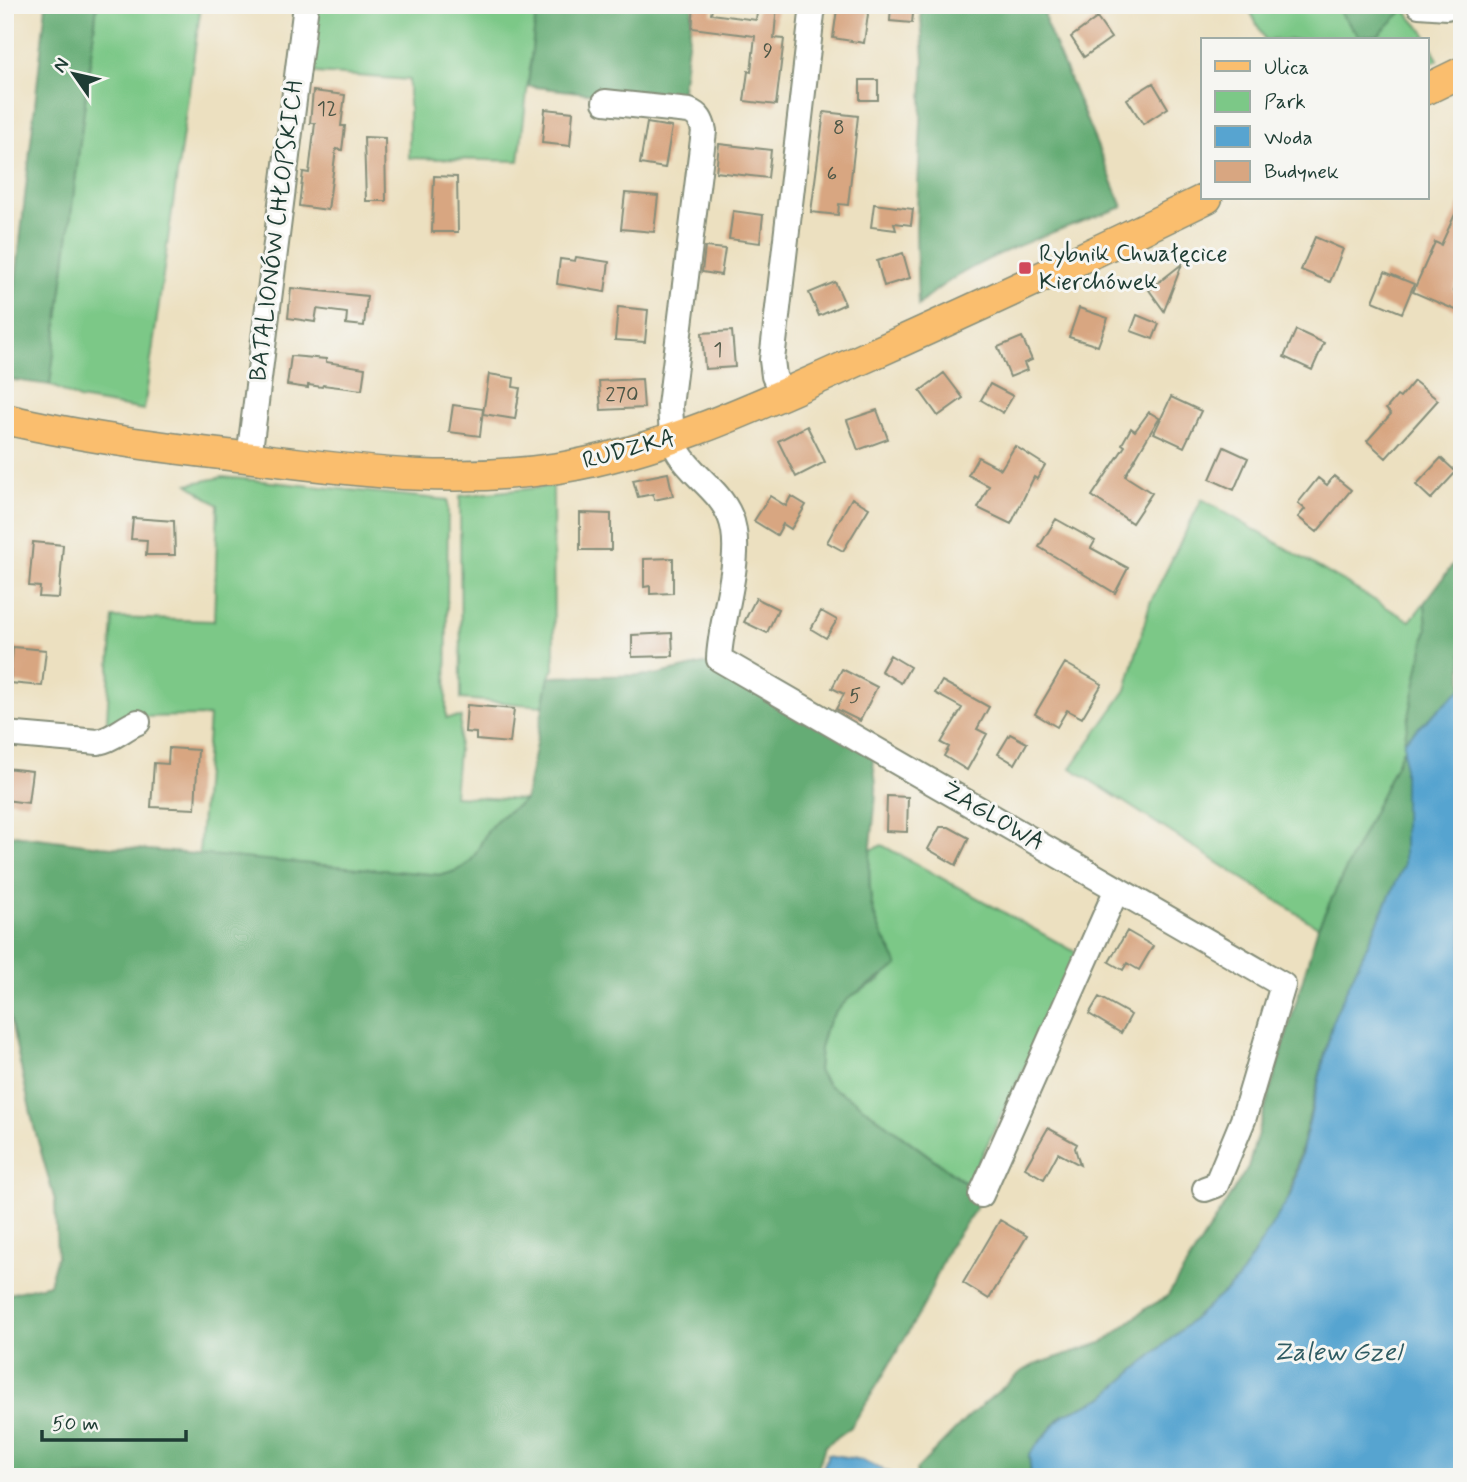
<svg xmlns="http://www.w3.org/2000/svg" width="1467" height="1482" viewBox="0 0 1467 1482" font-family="Mynerve,sans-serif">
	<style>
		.green { fill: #7cc887; stroke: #4e825e; stroke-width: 2 }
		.forest { fill: #65ac74; stroke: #427454; stroke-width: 2 }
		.water { fill: #57a4d0; stroke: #3b7082; stroke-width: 2 }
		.building { fill: #d8a681 }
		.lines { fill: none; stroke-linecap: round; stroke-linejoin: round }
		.minor-casing { stroke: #868e7a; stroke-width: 28 }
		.major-casing { stroke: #868e7a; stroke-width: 33 }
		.minor { stroke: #fff; stroke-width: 24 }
		.major { stroke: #fabe6e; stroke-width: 30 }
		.poi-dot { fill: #d1495b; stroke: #f6f6f2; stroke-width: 2.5 }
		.labels { text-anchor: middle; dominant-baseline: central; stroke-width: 6; stroke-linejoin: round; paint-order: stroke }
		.number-label { font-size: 21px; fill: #4d5747 }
		.street-label { font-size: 24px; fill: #1f3d34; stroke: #f6f6f2 }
		.poi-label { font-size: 24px; fill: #1f3d34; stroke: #f6f6f2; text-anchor: start }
		.water-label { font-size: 26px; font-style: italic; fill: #305c63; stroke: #f6f6f2 }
	</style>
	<rect width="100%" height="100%" fill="#f6f6f2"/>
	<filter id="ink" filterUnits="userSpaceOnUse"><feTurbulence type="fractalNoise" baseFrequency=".0143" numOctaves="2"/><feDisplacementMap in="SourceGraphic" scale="14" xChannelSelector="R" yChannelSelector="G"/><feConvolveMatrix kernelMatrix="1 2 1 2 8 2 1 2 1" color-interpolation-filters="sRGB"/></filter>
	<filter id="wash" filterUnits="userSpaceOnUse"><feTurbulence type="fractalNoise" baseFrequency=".00686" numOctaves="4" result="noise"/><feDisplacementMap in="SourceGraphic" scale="28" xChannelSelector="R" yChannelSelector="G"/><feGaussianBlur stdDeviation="1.57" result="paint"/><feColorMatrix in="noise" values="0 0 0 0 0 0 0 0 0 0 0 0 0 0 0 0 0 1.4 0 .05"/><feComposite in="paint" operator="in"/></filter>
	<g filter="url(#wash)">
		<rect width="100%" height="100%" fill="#ece0c0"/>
		<path class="green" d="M97,5H201L144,410L79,399L50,385Z
			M314,5H537L519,161L409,158V80L304,72Z
			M1247,5H1334L1359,36L1401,13L1395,5H1400L1425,33L1438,60L1427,65V40H1265Z
			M223,477L448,500L446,718L461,717L454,796L525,800C515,808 502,814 494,823C472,848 483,865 442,875L199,855L209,716L128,717L106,736L113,618L214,621L218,505L188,484Z
			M553,486L554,669L549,677L543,706L461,699L460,496Z
			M1202,499L1410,621L1425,602L1427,628L1404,748L1318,927L1071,768L1126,690L1150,603Z
			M882,845L1079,954L968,1184L855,1101L828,1085L818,1071L820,1048L825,1030L835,1012L850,997L880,980L892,951C869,918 869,889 869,851Z"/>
		<path class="forest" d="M46,5H97L50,385L5,379Z
			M537,5H693L680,104L528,86Z
			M920,5H1044L1046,24L1123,207C1062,229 963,260 918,306L916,231L924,59Z
			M1334,5H1395L1401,13L1378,35L1359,36Z
			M1462,553V688L1404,741L1427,628L1425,602Z
			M703,664H719L872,754C873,767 877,780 876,792C874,829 866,864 871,902C874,926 889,944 898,966L850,997L835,1012L825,1030L820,1048L818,1071L828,1085L855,1101L981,1195L974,1211L949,1247L925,1303L881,1379L851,1427L825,1446L815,1477H5V1295L49,1284L57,1256L55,1201L34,1127L5,995V834L101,846L442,875C483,865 472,848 494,823C502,814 515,808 525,800L549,677L655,675Z
			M1404,748V865L1334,1017L1288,1200L1237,1281L1103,1398L1062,1415L1029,1454L1031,1477H917L916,1470L967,1418L1021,1372L1034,1365L1104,1342L1147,1308L1167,1297L1248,1167L1318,927Z"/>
		<path class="water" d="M1462,688V1477H1031L1029,1454L1063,1415L1103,1398L1237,1281L1292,1193L1334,1017L1404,865V741Z
			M828,1454L862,1460L898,1477H820Z"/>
		<g id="blocks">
			<path class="building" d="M694,5H713L711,14L756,20L758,5H777L774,38L784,39L776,105L744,101L748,71L751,72L755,36L692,28Z
				M849,5L869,7L864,43L833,38L837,9L849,11Z
				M891,5H914L912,23L890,21Z
				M1097,18L1111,38L1084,57L1071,37Z
				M860,80H878V100H860Z
				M1153,83L1168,108L1143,124L1127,99Z
				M313,91L345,95L341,126H345L342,150L336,149L328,210L299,206L303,172L309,173L315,123H310Z
				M545,109L573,112L570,146L542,143Z
				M824,112L858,116L848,205L839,204L838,215L811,212Z
				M647,123L672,127L665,168L640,164Z
				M364,137L385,138L386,201H366Z
				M719,144L771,150L768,178L716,172Z
				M434,176L457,177L458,232H432Z
				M625,193L658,196L654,232L621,229Z
				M1462,199V272L1453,291L1462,295V303L1458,311L1413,292L1435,242L1441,245Z
				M874,204L913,209L911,225L894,223L896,230L871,227Z
				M733,211L763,215L760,243L729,239Z
				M1315,237L1343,249L1330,282L1301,270Z
				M705,247L725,249L721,275L702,272Z
				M903,253L910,278L884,286L877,261Z
				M576,257L609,262L605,292L557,284L560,259L575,261Z
				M1182,264L1164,311L1149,290Z
				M1385,272L1414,284L1402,313L1373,301Z
				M835,282L845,304L819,316L809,293Z
				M291,288L367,296L364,326L346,324L347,313L317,309L315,322L288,318Z
				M618,307L648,310L645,342L615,340Z
				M1079,308L1108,318L1098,346L1069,337Z
				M1137,315L1159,324L1153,339L1131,331Z
				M1296,330L1324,343L1312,370L1284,357Z
				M732,331L735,367L705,369L702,333Z
				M1022,337L1032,360L1024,363L1027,370L1010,377L998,347Z
				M291,356L326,359V362L365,368L362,390L323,385L322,387L308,385V388L287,385Z
				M944,373L963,398L938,416L920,391Z
				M489,374L514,378L513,387L520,388L515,419L483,414Z
				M642,379L644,408L601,410L599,381Z
				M1414,381L1438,400L1386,458L1367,441L1391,414L1386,409L1397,396L1400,398Z
				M990,384L1013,396L1003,413L981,400Z
				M1171,397L1201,411L1184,447L1154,433Z
				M453,405L483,409L480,436L449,432Z
				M877,410L888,439L858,450L847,420Z
				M1149,412L1159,418L1125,476L1152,493L1132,523L1092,496L1125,446L1122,444L1131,428L1135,431Z
				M807,426L825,462L796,477L778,441Z
				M1015,446L1045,465L1037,479L1034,477L1011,524L978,508L989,486L968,475L978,457L1001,469Z
				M1224,447L1248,458L1234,490L1210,479Z
				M1441,458L1456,472L1431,499L1416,485Z
				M668,473L673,496L654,500L653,494L638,497L633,480Z
				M1334,476L1351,490L1317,532L1298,517L1305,509L1298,503L1318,478L1327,485Z
				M770,496L786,506L791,496L806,505L791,529L783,524L777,535L754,521Z
				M852,498L869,508L843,551L827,542Z
				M580,513L611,514V550H580Z
				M133,518L174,521L175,555H146L147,540L131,539Z
				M1056,519L1095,541L1091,548L1128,568L1115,593L1039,547Z
				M33,542L63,545L59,598L39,597L40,587L29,586Z
				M673,558V593L650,594V586L644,587V559Z
				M756,598L778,609L767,633L744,622Z
				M821,611L837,620L826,638L811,629Z
				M672,633L673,656L632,657V635Z
				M13,647L46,650L42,686L10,683Z
				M890,655L910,667L901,683L881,671Z
				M1065,663L1102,684L1082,718L1067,710L1057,727L1035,714Z
				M842,669L877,687L860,721L836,709L844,694L832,688Z
				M942,681L989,707L977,729L987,734L967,770L944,756L949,747L941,743L962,708L935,693Z
				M467,705L514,709L510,743L476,740V733L465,732Z
				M1010,734L1027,743L1015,764L998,754Z
				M169,748L198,750L195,809L151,807L154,763L168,764Z
				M5,768L32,771L28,803L5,800Z
				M887,796L908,797L907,832L886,831Z
				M940,827H949L969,838L956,865L928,849Z
				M1127,931L1153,946L1139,970L1127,963L1123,970L1109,962Z
				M1099,997L1131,1015L1121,1033L1089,1014Z
				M1048,1128L1077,1144L1075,1148L1080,1165L1058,1153L1044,1179L1025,1168Z
				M1000,1220L1027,1236L989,1299L963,1283Z"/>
		</g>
	</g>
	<g filter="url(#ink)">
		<use href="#blocks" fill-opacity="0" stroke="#868e7a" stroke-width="2"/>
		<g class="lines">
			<g class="minor-casing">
				<path id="minor" d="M1419,5L1447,7
					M605,102L689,111C699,115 702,121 704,131L670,406C671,421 671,440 679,453C693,476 719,490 730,516C746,554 720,618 719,659L1283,985L1243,1120L1216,1185L1205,1189
					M782,394L774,376L772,360L813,5
					M249,458L306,5
					M5,734L98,742C114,739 123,728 138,722
					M981,1195L1117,889"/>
			</g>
			<g class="major-casing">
				<path id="major" d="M1427,89L1462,72
					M5,419C90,439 176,449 262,459C366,472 454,484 559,468C666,450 764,403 862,359C978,307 1093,254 1207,198"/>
			</g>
			<use href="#minor" class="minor"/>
			<use href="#major" class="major"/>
		</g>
	</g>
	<rect class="poi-dot" x="1018" y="261" width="14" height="14" rx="3.5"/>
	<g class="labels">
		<g class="number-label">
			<text x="768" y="51">9</text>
			<text x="327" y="109">12</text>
			<text x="839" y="128">8</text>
			<text x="832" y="174">6</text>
			<text x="718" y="350">1</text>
			<text x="622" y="395">270</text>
			<text x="855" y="696">5</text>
		</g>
		<g class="street-label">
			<text transform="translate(277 231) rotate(-83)">BATALIONÓW CHŁOPSKICH</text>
			<text transform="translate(629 450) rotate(-15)">RUDZKA</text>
			<text transform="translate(993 817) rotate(30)">ŻAGLOWA</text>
		</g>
		<g class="poi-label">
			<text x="1039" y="254">Rybnik Chwałęcice<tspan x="1039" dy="28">Kierchówek</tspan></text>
		</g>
		<g class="water-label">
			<text x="1337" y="1353">Zalew Gzel</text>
		</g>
	</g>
	<rect width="1467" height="1482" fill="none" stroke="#f6f6f2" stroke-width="28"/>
	<rect x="1201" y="38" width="228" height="161" fill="#f6f6f2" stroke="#a0aca6" stroke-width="2"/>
	<rect x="1215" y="61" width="35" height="10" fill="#fabe6e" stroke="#a0aca6" stroke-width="2"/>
	<text x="1264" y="74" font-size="21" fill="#1f3d34">Ulica</text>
	<rect x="1215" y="91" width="35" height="21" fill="#7cc887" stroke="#a0aca6" stroke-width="2"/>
	<text x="1264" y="108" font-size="21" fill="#1f3d34">Park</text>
	<rect x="1215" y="126" width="35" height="21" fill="#57a4d0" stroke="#a0aca6" stroke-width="2"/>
	<text x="1264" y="144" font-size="21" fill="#1f3d34">Woda</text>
	<rect x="1215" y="161" width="35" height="21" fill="#d8a681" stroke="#a0aca6" stroke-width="2"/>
	<text x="1264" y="178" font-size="21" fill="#1f3d34">Budynek</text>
	<g transform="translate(74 74) rotate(304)" stroke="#f6f6f2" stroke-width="5" paint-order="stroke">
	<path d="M0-5L12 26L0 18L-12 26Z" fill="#1f3d34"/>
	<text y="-10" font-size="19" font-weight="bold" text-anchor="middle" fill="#1f3d34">N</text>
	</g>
	<path d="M42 1430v10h144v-10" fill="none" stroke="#1f3d34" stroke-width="3.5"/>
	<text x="52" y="1430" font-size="21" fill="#1f3d34" stroke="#f6f6f2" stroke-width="5" paint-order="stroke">50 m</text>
</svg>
